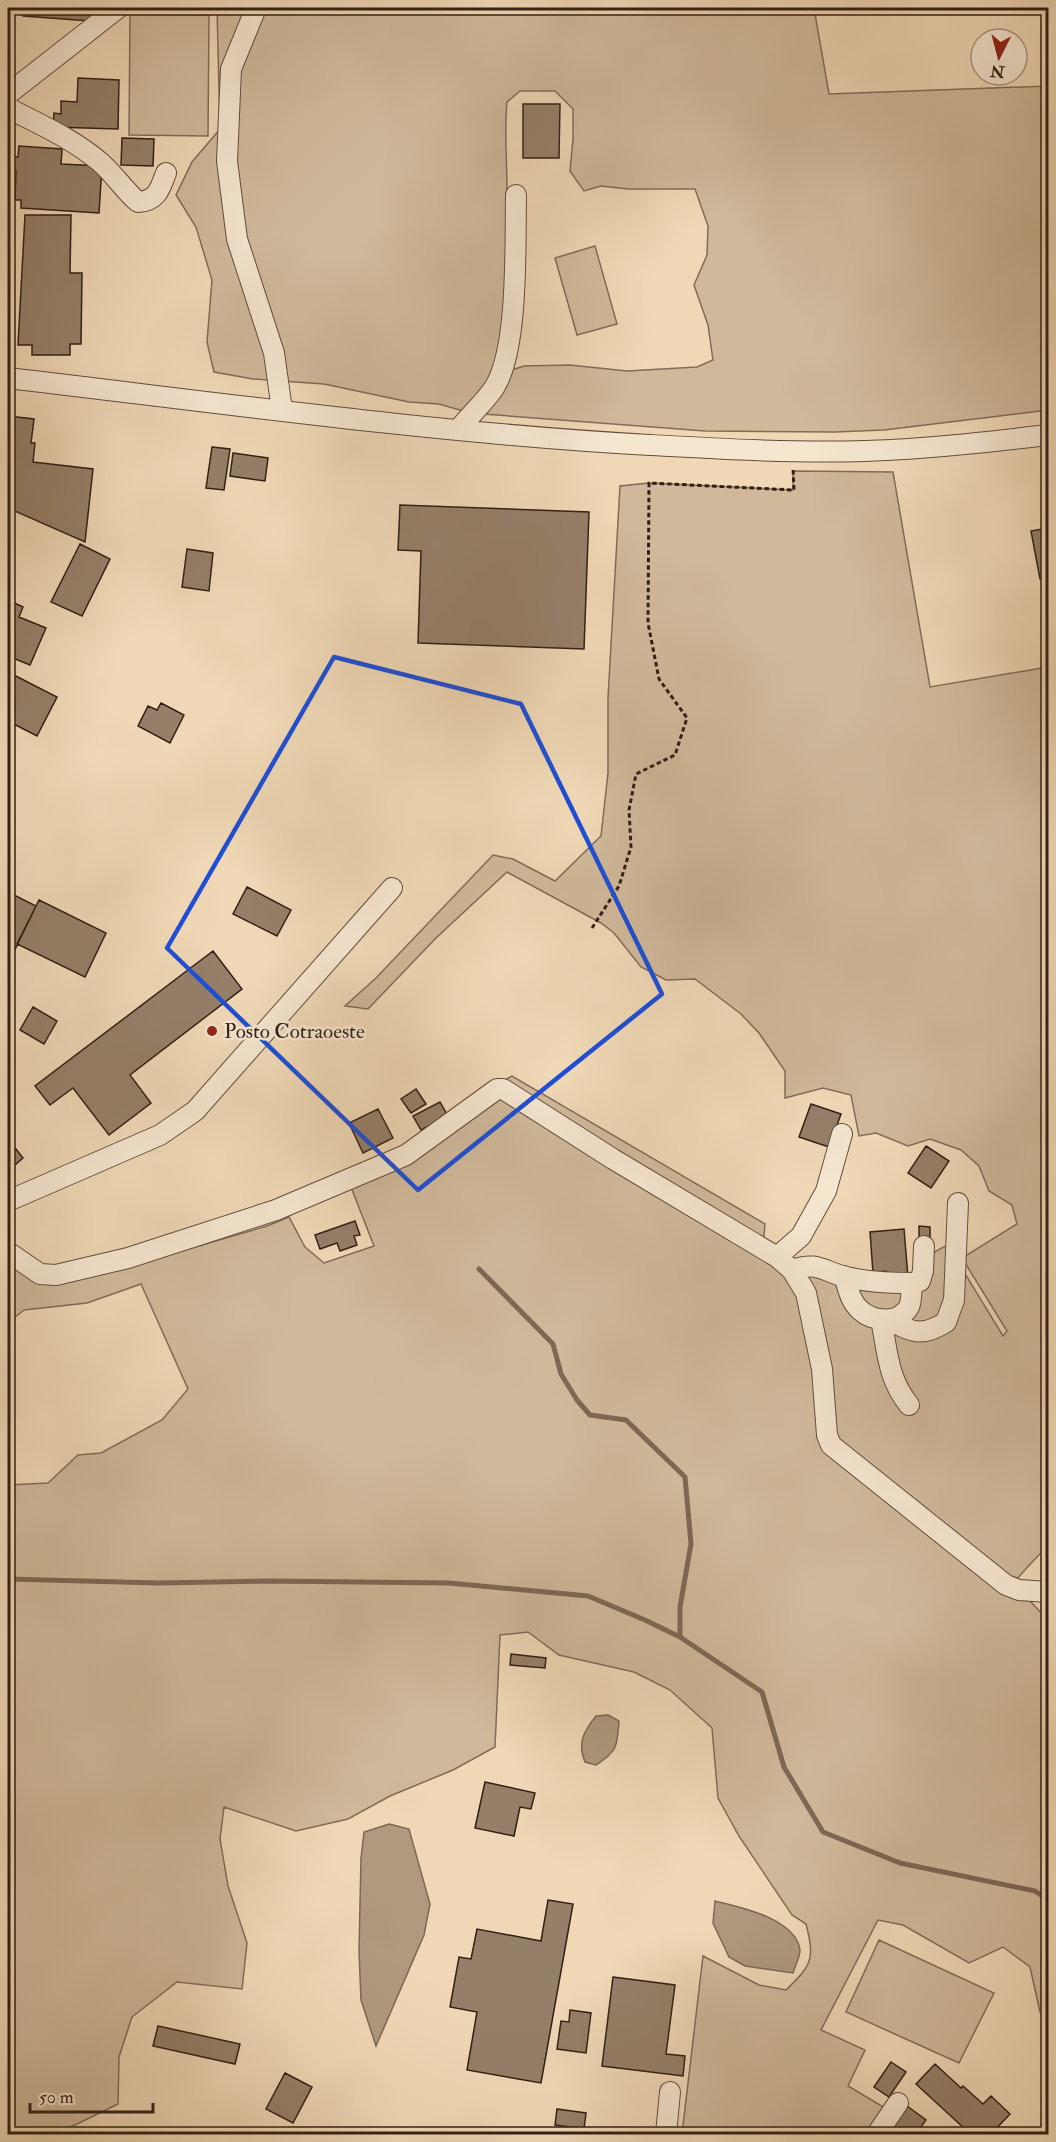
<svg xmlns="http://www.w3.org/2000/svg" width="1056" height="2142" viewBox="0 0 1056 2142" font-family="'IM FELL Double Pica',serif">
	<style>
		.green { fill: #d0b99b; stroke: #816c58; stroke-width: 1.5; fill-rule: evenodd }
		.water { fill: #af997f; stroke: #7d6855; stroke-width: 1.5 }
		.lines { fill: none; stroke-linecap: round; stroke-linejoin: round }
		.stream { stroke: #7d6855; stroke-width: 5 }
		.building { fill: #957f69; stroke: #321f15; stroke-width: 1.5 }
		.minor-casing { stroke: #624d3d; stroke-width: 22 }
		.path { stroke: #321f15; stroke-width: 3; stroke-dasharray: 4.5 3; stroke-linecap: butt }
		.minor { stroke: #f5e6d0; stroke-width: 20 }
		.marked { fill: none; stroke: #1d4ed8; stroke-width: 4.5; stroke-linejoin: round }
		.poi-dot { fill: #8f2418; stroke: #f5e6d0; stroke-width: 2 }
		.labels { text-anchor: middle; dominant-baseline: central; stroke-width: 5; stroke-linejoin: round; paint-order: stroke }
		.poi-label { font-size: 21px; fill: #321f15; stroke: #f5e6d0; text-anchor: start }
	</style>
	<rect width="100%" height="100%" fill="#f0d8b6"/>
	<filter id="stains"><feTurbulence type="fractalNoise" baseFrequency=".00333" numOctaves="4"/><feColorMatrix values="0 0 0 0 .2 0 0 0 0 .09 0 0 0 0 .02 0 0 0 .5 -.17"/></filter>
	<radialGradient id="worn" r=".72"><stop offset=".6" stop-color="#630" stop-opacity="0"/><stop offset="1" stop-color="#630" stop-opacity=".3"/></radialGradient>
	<path class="green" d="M217,8H814L829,94L1048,86V410L884,430L835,432L705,431L470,413L439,404L409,402L324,384L253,379L214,372L207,342L212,280L196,227L176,195L192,162L220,129ZM520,91H555L573,109V139L570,171L584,191L601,186L628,189H695L708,226L707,255L694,285L708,325L713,360L697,367L627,371L570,365L524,366L499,374C504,313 508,251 507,190C507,160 504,132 507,102Z
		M130,14L209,15L208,136L129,135Z
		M595,246L617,324L577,335L555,258Z
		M793,471L893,472L930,687L1048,667V1545L1013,1583L1048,1620V2013L1040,2012L1030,1967L1003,1947L969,1963L903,1925L878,1920L821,2030L865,2050L848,2086L885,2108L873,2134H682L703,1956L759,1985L786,1990C812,1965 815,1959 806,1924L792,1915L739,1836L718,1798L712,1728L670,1690L634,1672L559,1655L528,1632L500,1635L495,1747L453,1770L390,1796L348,1819L296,1831L224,1807L220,1839L228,1886L247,1943L242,1989L177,1982L132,2017L119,2057L118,2104L75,2125L50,2134H8V1485L48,1483L78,1455L101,1453L162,1420L188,1389L141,1284L87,1303L24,1310L8,1323V1258L43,1280L134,1265L267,1226L289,1217L305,1247L324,1263L374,1246L351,1187L499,1083L512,1076L765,1224L764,1236L758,1237L799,1265L911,1287C924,1264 924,1254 951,1244L953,1254L1003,1336L1007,1331L962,1258L1017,1224L1012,1205L989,1191L979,1166L961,1150L930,1139L908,1146L876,1133L859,1136L851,1095L823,1088L785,1098V1071L759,1033L741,1014L695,979L666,980L641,967L614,933L601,923L507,872L435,939L368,1009L345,1006L376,978L493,855L513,859L555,881L601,836L608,773V698L620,486L649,483L793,490Z
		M879,1940L994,1993L959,2063L846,2012Z"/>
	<path class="water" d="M608,1715L619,1721C617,1746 618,1751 596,1765L585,1762C577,1743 584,1731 596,1716Z
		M389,1824L409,1829L430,1904L424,1935L376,2046L361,2000L359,1951L361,1858L364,1832Z
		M715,1901C741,1907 796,1919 800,1950C800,1957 795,1966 793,1973L745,1966L729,1957L713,1923Z"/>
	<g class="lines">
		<path class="stream" d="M479,1269L553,1344L561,1374L577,1400L590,1415L626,1420L685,1477L691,1544L680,1607V1637
			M8,1579L158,1583L270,1581L449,1583L588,1596L645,1620L680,1637L762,1692L784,1767L823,1832L900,1863L1035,1891L1048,1900"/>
	</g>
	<path class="building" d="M23,8H92L90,21L23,16Z
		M78,78L119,80L118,129L53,127L54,113L61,114V101L77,102Z
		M523,104H560L559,158H523Z
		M122,138L154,139L153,166L121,165Z
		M19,146L62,149L61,164L102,166L99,213L21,208V200H15L16,171H8V157H18Z
		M25,215H71L70,273H82L81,344H70V355H32V345H18Z
		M8,416L34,419L31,443H35L33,462L93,469L85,542L8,508Z
		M212,447L230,449L224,490L206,488Z
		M233,453L268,458L265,481L230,476Z
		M400,505L589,512L584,649L418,643L421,551L398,550Z
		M1048,528V578L1040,579L1031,531Z
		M80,544L110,559L82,616L51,602Z
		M187,549L213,553L209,591L182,587Z
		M8,600L23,607L19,617L46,628L30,665L8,656Z
		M8,672L57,697L37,736L8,721Z
		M161,703L184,715L170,743L138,726L148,706L157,710Z
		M247,887L291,910L277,936L233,914Z
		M8,892L36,906L8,964Z
		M39,900L106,933L85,977L17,944Z
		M213,951L242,989L130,1075L151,1103L109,1135L73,1088L50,1105L35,1086Z
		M33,1007L57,1021L44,1044L20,1030Z
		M416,1089L426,1104L411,1113L401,1099Z
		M440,1102L448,1116L421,1130L413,1116Z
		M811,1104L841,1114L829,1147L799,1137Z
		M378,1109L393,1138L363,1153L349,1123Z
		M8,1139L23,1158L8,1171Z
		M926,1146L949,1161L931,1188L908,1173Z
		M355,1221L360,1235L354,1236L357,1245L340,1251L337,1243L320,1249L315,1235Z
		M919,1226L930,1227V1241L919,1240Z
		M904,1229L908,1277L887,1279L886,1271L873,1273L870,1232Z
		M511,1654L546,1658L545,1668L510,1665Z
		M485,1782L535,1793L531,1809L520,1807L514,1836L475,1828Z
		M548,1900L573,1904L541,2083L467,2070L477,2012L450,2007L459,1957L471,1959L477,1929L541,1941Z
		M613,1977L675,1985L666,2054L685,2056L683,2076L602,2066Z
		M570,2010L591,2013L586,2053L557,2049L561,2021L569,2022Z
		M158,2026L240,2044L235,2064L153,2046Z
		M891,2062L906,2072L889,2097L874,2087Z
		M935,2064L961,2088L963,2086L983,2104L991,2096L1010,2114L991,2134H962L966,2130L916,2084Z
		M285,2073L312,2087L293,2123L266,2109Z
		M907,2106L926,2120L916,2134H899L891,2128Z
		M557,2109L586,2113L584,2129L555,2125Z"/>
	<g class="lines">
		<g class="minor-casing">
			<path id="minor" d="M256,8L231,69L227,161L237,239L274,353L282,410
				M8,94L118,8
				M8,108C39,124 73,139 100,162C114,174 124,190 138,202C157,201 160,189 166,173
				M8,378C221,403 435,433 650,445C722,449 793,453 865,451C927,449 988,442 1048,435
				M458,430C469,416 484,403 494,388C519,350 515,242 516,195
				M8,1201L160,1135L195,1111L392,888
				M8,1252L40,1274L56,1275L128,1258L276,1210L406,1155L497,1089H503L613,1159L777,1257L792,1270L806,1293L822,1369L827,1435L831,1445L1006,1585L1019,1590L1048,1592
				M777,1257L801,1236L826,1191L842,1134
				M792,1270C818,1261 822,1271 846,1277C866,1282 890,1283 912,1283L920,1281L923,1271L924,1246
				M844,1276C848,1288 850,1301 860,1310C873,1322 899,1324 909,1307C912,1300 911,1291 912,1283
				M881,1320C888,1352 887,1377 909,1405
				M889,1320C912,1333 923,1337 946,1322L954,1300L958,1203
				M666,2134L670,2092
				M877,2134L898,2103"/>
		</g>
		<path class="path" d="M592,928L619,886L631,847L629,810L636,774L675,755L687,718L659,679L648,623L649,483L794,490L793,468"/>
		<use href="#minor" class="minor"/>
	</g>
	<path class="marked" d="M334,657L521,704L662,994L418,1190L167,948Z"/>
	<circle class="poi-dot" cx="212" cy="1031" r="6"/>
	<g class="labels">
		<g class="poi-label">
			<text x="224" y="1031">Posto Cotraoeste</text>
		</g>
	</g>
	<rect width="1056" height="2142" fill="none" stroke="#f0d8b6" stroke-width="30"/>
	<rect x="9" y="9" width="1038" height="2124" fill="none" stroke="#321f15" stroke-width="3"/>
	<rect x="15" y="15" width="1026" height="2112" fill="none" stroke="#321f15" stroke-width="1.5"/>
	<g transform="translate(999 57) rotate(186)"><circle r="28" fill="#f5e6d0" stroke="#a79685" stroke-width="1.5"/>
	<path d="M0-4.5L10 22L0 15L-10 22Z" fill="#8f2418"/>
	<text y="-9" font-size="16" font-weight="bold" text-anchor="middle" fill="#321f15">N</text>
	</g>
	<path d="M30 2103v9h123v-9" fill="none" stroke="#321f15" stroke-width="3"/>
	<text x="39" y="2103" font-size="18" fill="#321f15" stroke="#f5e6d0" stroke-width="4.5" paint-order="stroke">50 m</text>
	<rect width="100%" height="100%" filter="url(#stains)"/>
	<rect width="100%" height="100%" fill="url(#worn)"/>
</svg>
